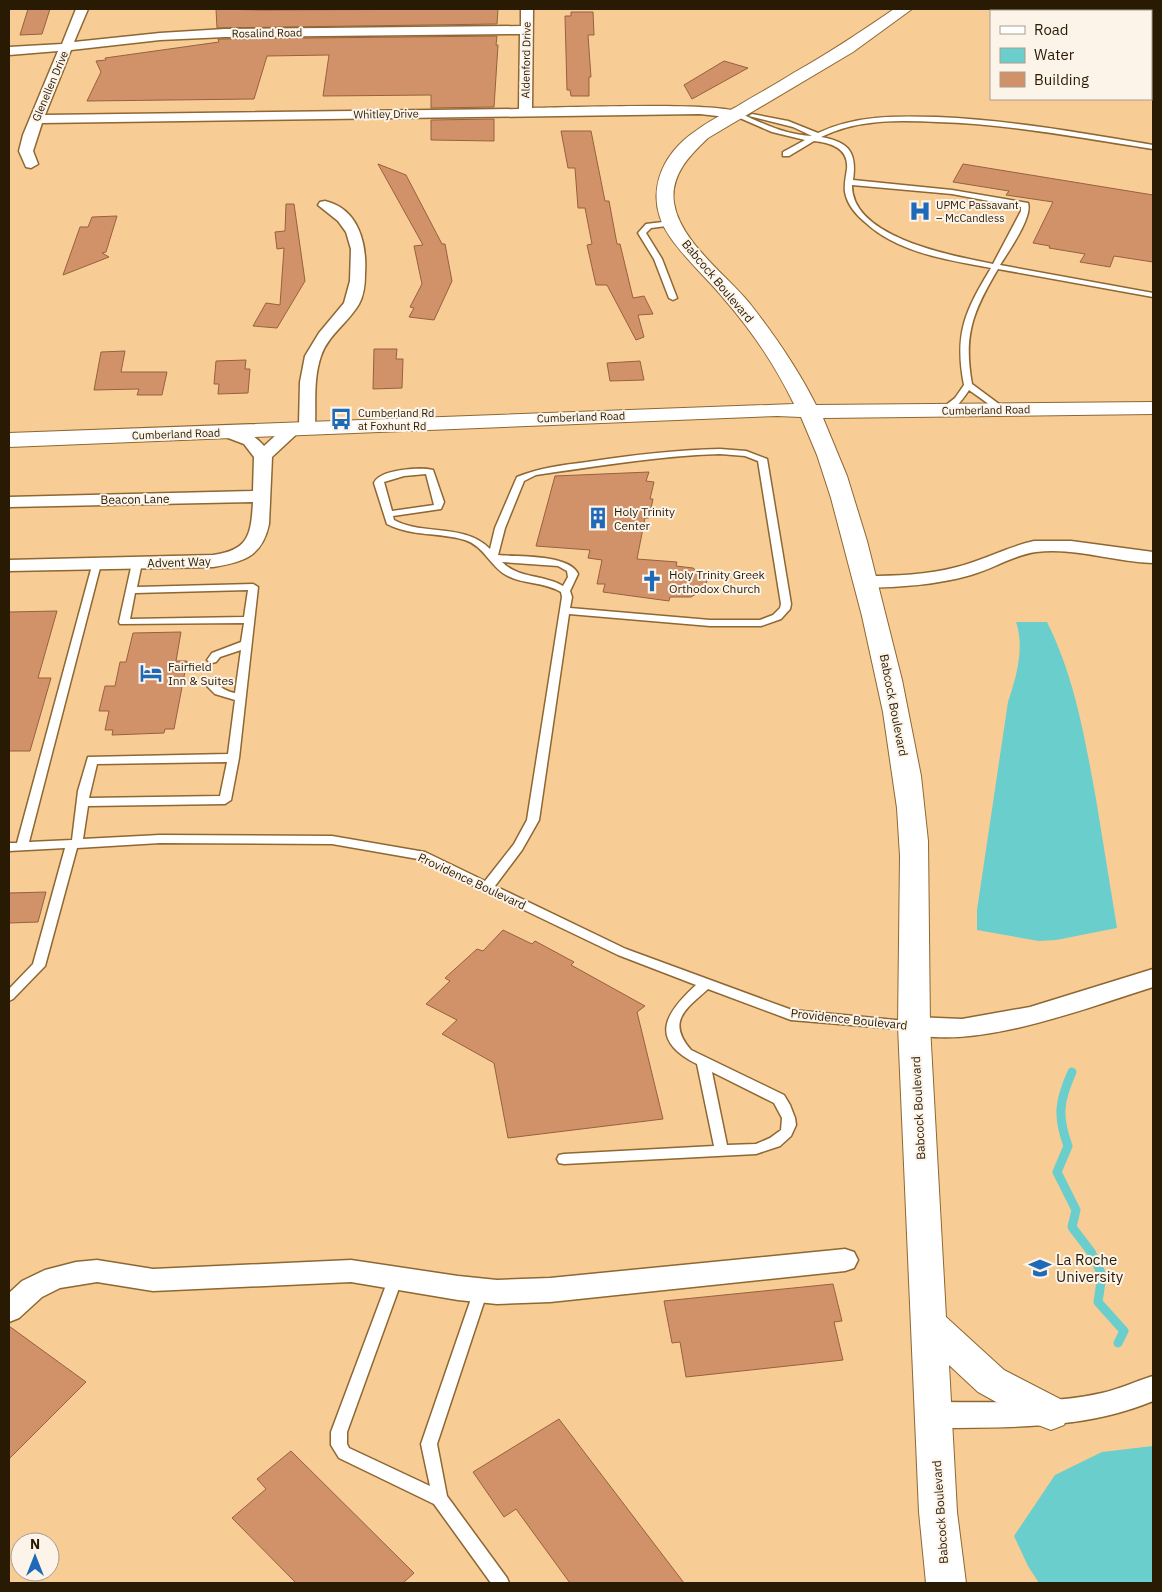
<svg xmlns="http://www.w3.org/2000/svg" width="1162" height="1592" viewBox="0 0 1162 1592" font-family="'IBM Plex Sans',sans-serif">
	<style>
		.water { fill: #6acecc }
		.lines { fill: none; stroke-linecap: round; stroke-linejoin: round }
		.stream { stroke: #6acecc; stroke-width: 9 }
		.building { fill: #d19269; stroke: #97613e }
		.lane-casing { stroke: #8e6732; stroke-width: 3 }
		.street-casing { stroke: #8e6732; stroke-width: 3 }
		.secondary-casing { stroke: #8e6732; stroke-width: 2 }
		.lane { fill: #fff; fill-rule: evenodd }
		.street { fill: #fff; fill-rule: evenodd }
		.secondary { fill: #fff; fill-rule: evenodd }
		.labels { text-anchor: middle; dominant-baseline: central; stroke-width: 4; stroke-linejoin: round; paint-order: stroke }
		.far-street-label { font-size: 11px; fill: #291a04; stroke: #fdf4e9 }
		.far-poi-label { font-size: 11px; fill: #291a04; stroke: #fdf4e9; text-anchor: start }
		.street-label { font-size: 12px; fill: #291a04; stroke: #fdf4e9 }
		.poi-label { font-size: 12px; fill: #291a04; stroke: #fdf4e9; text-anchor: start }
		.near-poi-label { font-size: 15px; fill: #291a04; stroke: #fdf4e9; text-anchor: start }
	</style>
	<rect width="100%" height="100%" fill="#f7cc95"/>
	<path class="water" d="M1016,622H1047C1075,678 1085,739 1096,799C1103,842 1110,885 1117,928L1056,940L1039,941L977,930V910L1008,702C1016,678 1025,648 1016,622Z
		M1153,1446V1583H1039L1028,1566L1014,1536L1055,1475L1102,1452Z"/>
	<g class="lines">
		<path class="stream" d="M1072,1072C1059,1101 1057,1116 1068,1146L1057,1172L1076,1210L1072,1227L1091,1252L1102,1275L1098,1302L1124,1331L1118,1343"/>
	</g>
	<path class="building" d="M28,9H50L42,34L20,35Z
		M216,9L261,10L498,9L497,24L217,28Z
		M571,12H593L594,35H588L591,77H589V96H571L570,90H567L565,16H571Z
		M497,36L496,45H498L494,107L431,108V95L323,96L329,55L267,56L254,99L87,101L101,72L96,61L106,60L105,58L219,42L218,39Z
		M724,61L748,68L692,99L684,85Z
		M494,119V141L431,140V120Z
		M561,131H591L605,201H609L617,244H620L633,298L644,296L653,314L638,315L644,337L636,340L607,285H596L587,245L592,244L585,208H578L575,168H568Z
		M378,164L406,175L442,244H445L452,281L434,320L409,317L414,308L410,307L422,284L414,246L423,245Z
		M963,164L1153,195V262L1114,256L1110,267L1080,262L1085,254L1049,248L1050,246L1033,243L1053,202L1006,195L1009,191L953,182Z
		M286,204H294L305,281L277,328L253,326L266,303L280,305L284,248L277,249L275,232L285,231Z
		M117,216L106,252L102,253L109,257L63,275L80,227H88L92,217Z
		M374,349H397L396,359H403L402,388L373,389Z
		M125,351L121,372H167L162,395H137L139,389L94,390L101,352Z
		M246,360L245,369H250L248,393L218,394L219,384H214L216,361Z
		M640,361L644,380L610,381L607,363Z
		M649,472L646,481L654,482L650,499H653L649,518H645L637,559L677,562L676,566L693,568L707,579L706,588L691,597H670L669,601L603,592L605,584H597L602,560L588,558L590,550L536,546L555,476Z
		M57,611L38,678H51L30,751H9V612Z
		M181,632L176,661H187L174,729H165L164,733L112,735L113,730H105L109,711H99L105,686H115L120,662H126L133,633Z
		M46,892L38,922L9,923V893Z
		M503,930L532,944L535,941L574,962L571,965L645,1006L637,1012L663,1119L508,1138L494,1063L442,1034L457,1020L426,1004L450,981L445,978L477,949L483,951Z
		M833,1284L842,1321L834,1322L843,1360L686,1377L680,1342L672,1343L664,1301Z
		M9,1326L86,1382L9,1459Z
		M559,1419L684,1583H570L516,1509L504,1517L473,1472Z
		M291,1451L414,1573L403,1583H296L232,1518L266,1489L257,1479Z"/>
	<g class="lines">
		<g class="lane-casing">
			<path id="lane" d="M733,113C742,112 753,120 762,123C778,130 794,135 812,136L793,127L749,116L752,114L788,121L818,133C856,115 896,116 937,117C1010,120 1082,133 1153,145V149C1081,138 1010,124 937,122C897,120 858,119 821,137C849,142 857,152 853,180L952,190L1028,203C1033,217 1008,252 1000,265L1153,293V297L998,269C973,311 963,335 972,384L1007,410L1003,413L1000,412L969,390C963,399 953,414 941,413V409L955,398L964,385C954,334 965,311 991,268C949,260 898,253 866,223C856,215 847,204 845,192C844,184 846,176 847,169C849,148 831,143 814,141L789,156H783V152L805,140L772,132L733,115ZM852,185L952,194L1021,207V211L993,264C954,256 851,238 852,185Z
				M671,221H674V225L651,228L646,233L662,259L677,298L673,300L669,298L654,259L638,233L646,224Z
				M720,449L746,451L767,459L791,604L790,609L781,619L761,626H710L569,614L539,820L522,850L495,886L626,949L792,1010L916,1022L918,1025L916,1028L912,1030L791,1020L708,989C686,1009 666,1021 691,1050L784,1095L790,1105L795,1118L796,1125L791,1136L780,1146L756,1154L564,1164L559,1163L557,1159L559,1155L564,1154L714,1146L697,1064C649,1040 664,1014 696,985L618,955L418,859L332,844L160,843L77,848L45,966L13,999L9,1001V989L33,964L65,848L9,851V843H17L93,562H99L101,564L29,842L72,840L78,791L88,757L228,754L235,700L215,694L203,682L208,679C219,683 220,690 235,693L241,650L220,657L216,662L212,663L207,660L212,653L241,642L244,623L120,624L119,622L132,563L137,560L142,563L137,587L253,584L258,587L239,758L231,800L225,804L88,806L83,839L160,835L332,836L425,852L485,881L514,844L527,820L562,597L561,592C542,581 523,585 506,575C490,566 484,546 465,540C439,532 412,537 387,524L374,483C380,469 420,467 433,470L444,502L441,509L393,516L394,520C424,536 465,523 490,549L495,528L517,477C539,468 563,465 587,462C632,455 676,450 720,449ZM720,454L745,456L758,461L781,604L780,608L773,615L760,620H710L570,608L572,597L570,591L578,574C570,554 517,557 498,555L505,528L524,481L536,475C597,466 658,456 720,454ZM426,474L434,505L392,511L384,482L404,476ZM502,562L558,566L567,571L568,577L563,586C543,574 519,579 502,562ZM248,590L244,617L130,619L135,593ZM227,762L220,796L89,798L97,764ZM712,1072L774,1103L782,1118L781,1130L770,1138L756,1144L727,1145Z
				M396,1271L401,1273L403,1277L347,1432V1444L349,1448L430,1486L421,1444L474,1290L476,1286L481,1284L486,1286L488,1290L437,1444L447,1496L507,1578L509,1583H491L434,1504L339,1458L331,1445V1432L389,1277L391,1273Z"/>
		</g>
		<g class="street-casing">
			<path id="street" d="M76,9H88L74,42L160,33L225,29L521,26V9H533L532,108C559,108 731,101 742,114L735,118L700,114L42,123L33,151L38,164L31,168L26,167L19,151L23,135L58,51L9,55V47L62,44ZM520,34L519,109L45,115L71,50L160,40L225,37Z
				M1032,9H1044L1045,11H1033Z
				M1074,9H1086L1088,11H1076Z
				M1151,85L1153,86V94L1151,93Z
				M325,201C359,209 367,244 365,274C365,284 364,295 359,304C348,323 328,335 321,356C313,379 316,404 315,428L313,432L307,433L300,431L272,457L269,524C262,557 243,562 213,567L9,571V560L213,555C249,550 251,535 253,502L9,507V497L253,491L254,457L244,444L223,436L221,432L223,428C238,425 255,435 264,446L287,425H299L300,382L305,356L319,333L344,303L350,281L351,249L346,232L338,221L318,205L320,202Z
				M1034,541H1071L1153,552V563C1114,562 1075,547 1036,552C1014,555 993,569 971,575C936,585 901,587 865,588L858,586L856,582L858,578L865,576C896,576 927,575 957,567C984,560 1007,547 1034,541Z
				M1153,969V987C1089,1007 971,1053 906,1032L902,1026L906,1020L914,1017L962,1019L1030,1007Z
				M845,1249L854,1252L858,1260L854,1268L845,1271L550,1302L497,1304L458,1300L351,1282L153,1291L97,1282L60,1288L42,1297L19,1318L9,1322V1293L22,1281L45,1270L76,1262L97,1260L153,1269L351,1260L458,1276L497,1280L550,1278Z
				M1153,1376V1401C1083,1430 1009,1427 934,1428L924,1424L920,1415L924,1406L934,1402C990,1402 1048,1405 1102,1393C1120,1389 1136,1381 1153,1376Z"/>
		</g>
		<g class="secondary-casing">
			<path id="secondary" d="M894,9H912L853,52L708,138C690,155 670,175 674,203C680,242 727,275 751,305C775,336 798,369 816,405L1153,402V414L823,418L847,476L867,541L902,680L921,776L928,841L930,1026L946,1317L1004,1370L1064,1401L1069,1413L1064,1425L1051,1430L1038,1425L978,1392L949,1365L957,1512L966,1583H926L919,1512L898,1026L900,856L897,808L883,712L862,616L831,498L817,455L801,417L777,416L9,447V433L794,404C776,367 752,331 725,300C707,278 686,260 670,237C643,198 659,155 697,130C709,121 723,114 736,107C756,95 776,84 795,72C829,53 862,31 894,9Z"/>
		</g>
		<use href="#lane" class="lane"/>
		<use href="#street" class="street"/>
		<use href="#secondary" class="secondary"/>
	</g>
	<defs>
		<g id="hospital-bare" transform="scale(1.725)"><path d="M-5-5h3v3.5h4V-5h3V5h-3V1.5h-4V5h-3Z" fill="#1e6ab9" stroke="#fdf4e9" stroke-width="2.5" paint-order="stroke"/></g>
		<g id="bus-bare" transform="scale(1.725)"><path d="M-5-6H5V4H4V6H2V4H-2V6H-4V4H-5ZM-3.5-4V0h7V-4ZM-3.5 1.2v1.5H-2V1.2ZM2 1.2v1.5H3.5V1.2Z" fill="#1e6ab9" stroke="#fdf4e9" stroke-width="2.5" paint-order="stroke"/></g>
		<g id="building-bare" transform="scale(1.725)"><path d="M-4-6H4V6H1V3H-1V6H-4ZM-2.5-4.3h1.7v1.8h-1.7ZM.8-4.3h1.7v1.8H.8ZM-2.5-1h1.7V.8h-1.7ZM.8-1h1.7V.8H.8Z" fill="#1e6ab9" stroke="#fdf4e9" stroke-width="2.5" paint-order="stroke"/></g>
		<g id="church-bare" transform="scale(1.725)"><path d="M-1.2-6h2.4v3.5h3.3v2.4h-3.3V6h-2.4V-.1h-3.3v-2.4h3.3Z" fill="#1e6ab9" stroke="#fdf4e9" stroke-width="2.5" paint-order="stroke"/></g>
		<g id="hotel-bare" transform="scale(1.725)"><path d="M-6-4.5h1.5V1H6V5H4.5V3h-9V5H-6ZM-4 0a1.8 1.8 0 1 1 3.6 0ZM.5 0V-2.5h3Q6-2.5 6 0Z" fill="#1e6ab9" stroke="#fdf4e9" stroke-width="2.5" paint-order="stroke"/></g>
		<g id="university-bare" transform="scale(1.725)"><path d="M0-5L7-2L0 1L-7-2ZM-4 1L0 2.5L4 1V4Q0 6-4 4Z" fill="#1e6ab9" stroke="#fdf4e9" stroke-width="2.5" paint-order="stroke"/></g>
	</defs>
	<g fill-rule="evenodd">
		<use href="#hospital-bare" x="920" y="211"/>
		<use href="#bus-bare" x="341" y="419"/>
		<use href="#building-bare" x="598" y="518"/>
		<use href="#church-bare" x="652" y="581"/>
		<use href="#hotel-bare" x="151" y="673"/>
		<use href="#university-bare" x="1040" y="1268"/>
	</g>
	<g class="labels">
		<g class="far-street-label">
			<text transform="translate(267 33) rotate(-1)">Rosalind Road</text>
			<text transform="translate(526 60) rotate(-89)">Aldenford Drive</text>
			<text transform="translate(50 86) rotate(-67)">Glenellen Drive</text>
			<text transform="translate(386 114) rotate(-1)">Whitley Drive</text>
			<text transform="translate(986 410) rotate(-1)">Cumberland Road</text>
			<text transform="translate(581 417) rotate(-2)">Cumberland Road</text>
			<text transform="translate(176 434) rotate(-2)">Cumberland Road</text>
		</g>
		<g class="far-poi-label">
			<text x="936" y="205">UPMC Passavant<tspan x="936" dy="13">– McCandless</tspan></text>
			<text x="358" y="413">Cumberland Rd<tspan x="358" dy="13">at Foxhunt Rd</tspan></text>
		</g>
		<g class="street-label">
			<text transform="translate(718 281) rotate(50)">Babcock Boulevard</text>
			<text transform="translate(135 499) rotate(-1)">Beacon Lane</text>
			<text transform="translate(179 562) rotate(-2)">Advent Way</text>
			<text transform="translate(894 705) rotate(79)">Babcock Boulevard</text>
			<text transform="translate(472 881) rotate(25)">Providence Boulevard</text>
			<text transform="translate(849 1019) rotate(6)">Providence Boulevard</text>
			<text transform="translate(918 1108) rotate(-93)">Babcock Boulevard</text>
			<text transform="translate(940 1512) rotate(-94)">Babcock Boulevard</text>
		</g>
		<g class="poi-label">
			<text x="614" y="511">Holy Trinity<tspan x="614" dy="14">Center</tspan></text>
			<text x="669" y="574">Holy Trinity Greek<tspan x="669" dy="14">Orthodox Church</tspan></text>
			<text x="168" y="666">Fairfield<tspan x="168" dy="14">Inn &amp; Suites</tspan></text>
		</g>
		<g class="near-poi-label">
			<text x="1056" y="1259">La Roche<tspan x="1056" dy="17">University</tspan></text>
		</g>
	</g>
	<rect width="1162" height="1592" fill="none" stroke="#291a04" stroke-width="20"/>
	<rect x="990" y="10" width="162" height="90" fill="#fdf4e9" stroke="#a89d8d"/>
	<rect x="1000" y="26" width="25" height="8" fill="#ffffff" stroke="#a89d8d"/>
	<text x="1034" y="35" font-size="15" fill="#291a04">Road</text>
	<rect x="1000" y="48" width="25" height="15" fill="#6acecc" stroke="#a89d8d"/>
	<text x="1034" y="60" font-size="15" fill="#291a04">Water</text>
	<rect x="1000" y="72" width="25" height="15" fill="#d19269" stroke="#a89d8d"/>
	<text x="1034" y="85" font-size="15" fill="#291a04">Building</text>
	<g transform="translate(35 1557)"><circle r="24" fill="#fdf4e9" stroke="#a89d8d"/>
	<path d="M0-4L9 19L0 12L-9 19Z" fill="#1e6ab9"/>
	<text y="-8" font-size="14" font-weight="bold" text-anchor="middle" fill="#291a04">N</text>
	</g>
</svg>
